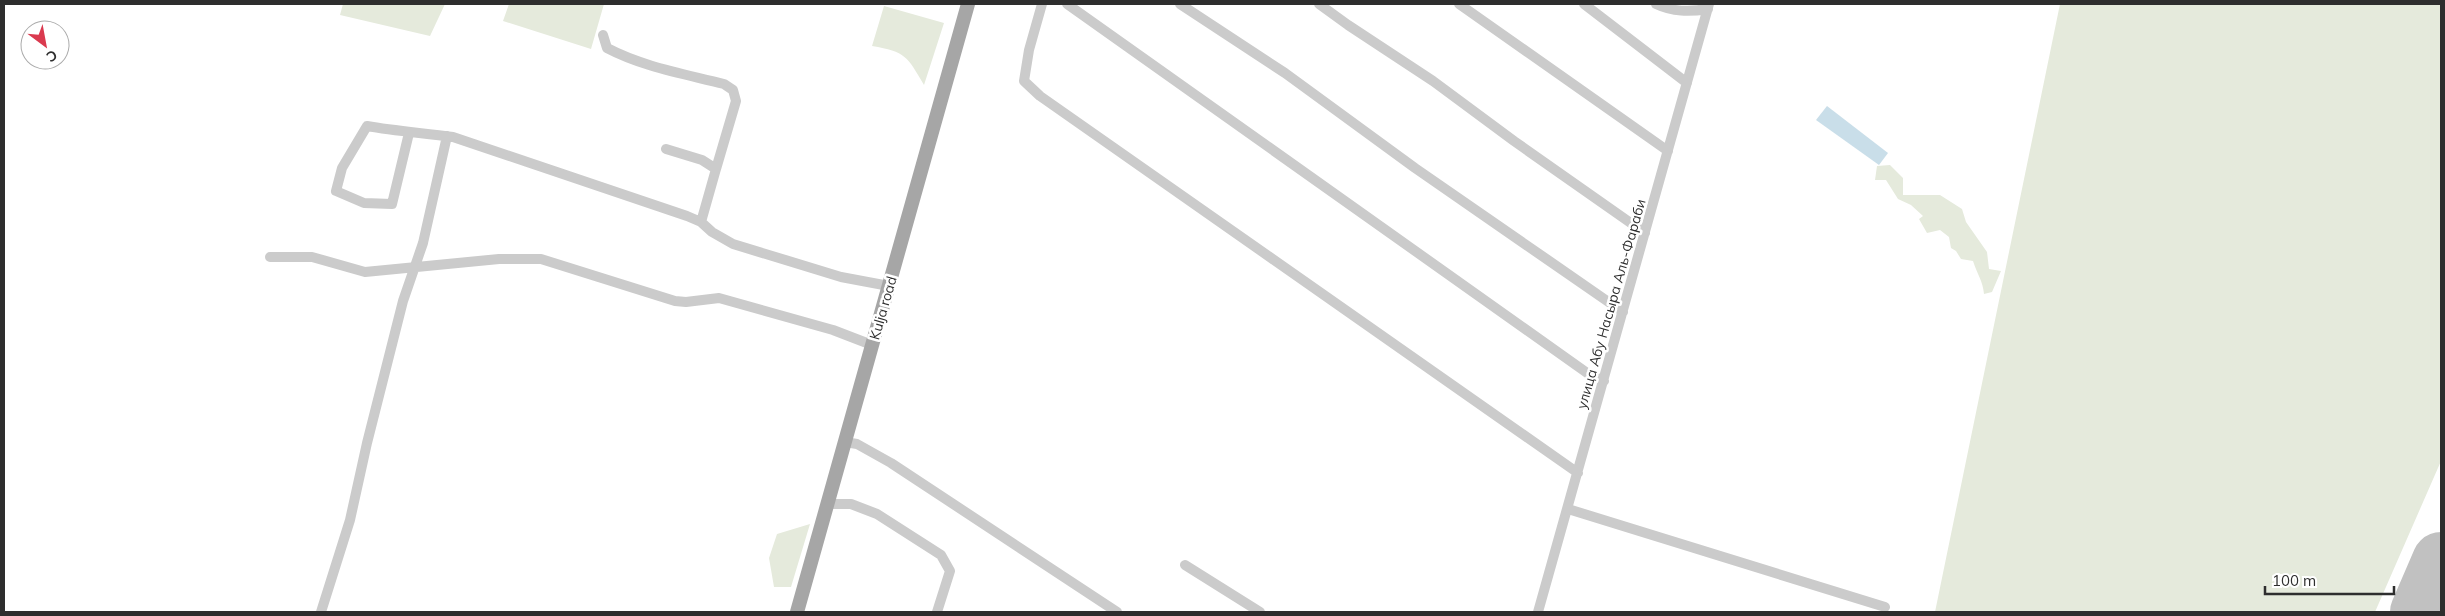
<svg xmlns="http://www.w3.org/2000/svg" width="2445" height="616" viewBox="0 0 2445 616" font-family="Mulish,sans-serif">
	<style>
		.green { fill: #e5eadc }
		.water { fill: #c9dee9 }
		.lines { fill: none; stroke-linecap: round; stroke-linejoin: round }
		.runway { stroke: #c1c1c1; stroke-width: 58 }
		.minor { stroke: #cbcbcb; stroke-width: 10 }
		.major { stroke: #a6a6a6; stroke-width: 14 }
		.labels { text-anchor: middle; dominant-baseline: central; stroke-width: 5; stroke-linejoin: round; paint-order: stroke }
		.street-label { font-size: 14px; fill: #2e2e2e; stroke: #fff }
	</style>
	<rect width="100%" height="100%" fill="#fff"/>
	<path class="green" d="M343,4H445L430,36L340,15Z
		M509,4H604L591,49L503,21Z
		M2060,4H2441V461L2375,612H1935Z
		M884,6L944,23L924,85C907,56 906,52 872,46Z
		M1890,165L1903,178V195H1940L1962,209L1966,222L1987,252L1989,269L2001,271L1992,292L1984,294C1983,281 1977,274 1973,261L1961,259L1956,251L1951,248L1949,237L1940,230L1927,233L1919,219L1923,216L1911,205L1898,199L1886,180H1875L1877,166Z
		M810,524L791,587H774L769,558L777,534Z"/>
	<path class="water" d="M1827,106L1888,153L1879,165L1816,120Z"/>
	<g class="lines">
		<path class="runway" d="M2419,612L2441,561"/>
		<path class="minor" d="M1042,4L1029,50L1024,81L1040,96L1578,473
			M1067,4L1590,375L1604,381
			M1180,4L1285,73L1415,168L1623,312
			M1319,4L1348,25L1433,81L1514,141L1645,233
			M1459,4L1668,151
			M1584,4L1687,83
			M1656,4C1673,12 1689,12 1708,9
			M603,35L607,48C643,67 685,74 724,84L733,90L736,101L716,169
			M409,133L392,204L364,203L336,191L342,168L367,126C395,131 424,133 453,137L687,216L701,222L712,232L733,244L841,277L889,286
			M666,149L702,160L716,169L701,222
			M270,257H312L365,272L499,259H541L675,301L686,302L719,298L833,330L872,345
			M845,442L857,444L891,463L1117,612
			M827,504H851L877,514L941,555L950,571L937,612
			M1568,509L1885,607
			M1185,565L1260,612
			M321,612L350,520L367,443L403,301L423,243L447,136
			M1538,612L1709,4"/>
		<path class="major" d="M797,612L968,4"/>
	</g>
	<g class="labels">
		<g class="street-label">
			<text transform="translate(1611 304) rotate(-74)">улица Абу Насыра Аль-Фараби</text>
			<text transform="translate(883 308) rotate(-74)">Kulja road</text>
		</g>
	</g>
	<rect width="2445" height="616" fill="none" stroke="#2e2e2e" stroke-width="10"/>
	<g transform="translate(45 45) rotate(148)"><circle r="24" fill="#ffffff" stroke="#ababab"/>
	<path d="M0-4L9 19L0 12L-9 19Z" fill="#da3a4f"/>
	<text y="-8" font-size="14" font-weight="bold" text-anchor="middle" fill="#2e2e2e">С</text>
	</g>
	<path d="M2265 586v8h129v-8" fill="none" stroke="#2e2e2e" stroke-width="2.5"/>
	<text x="2272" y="586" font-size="15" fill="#2e2e2e" stroke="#ffffff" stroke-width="4" paint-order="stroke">100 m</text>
</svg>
